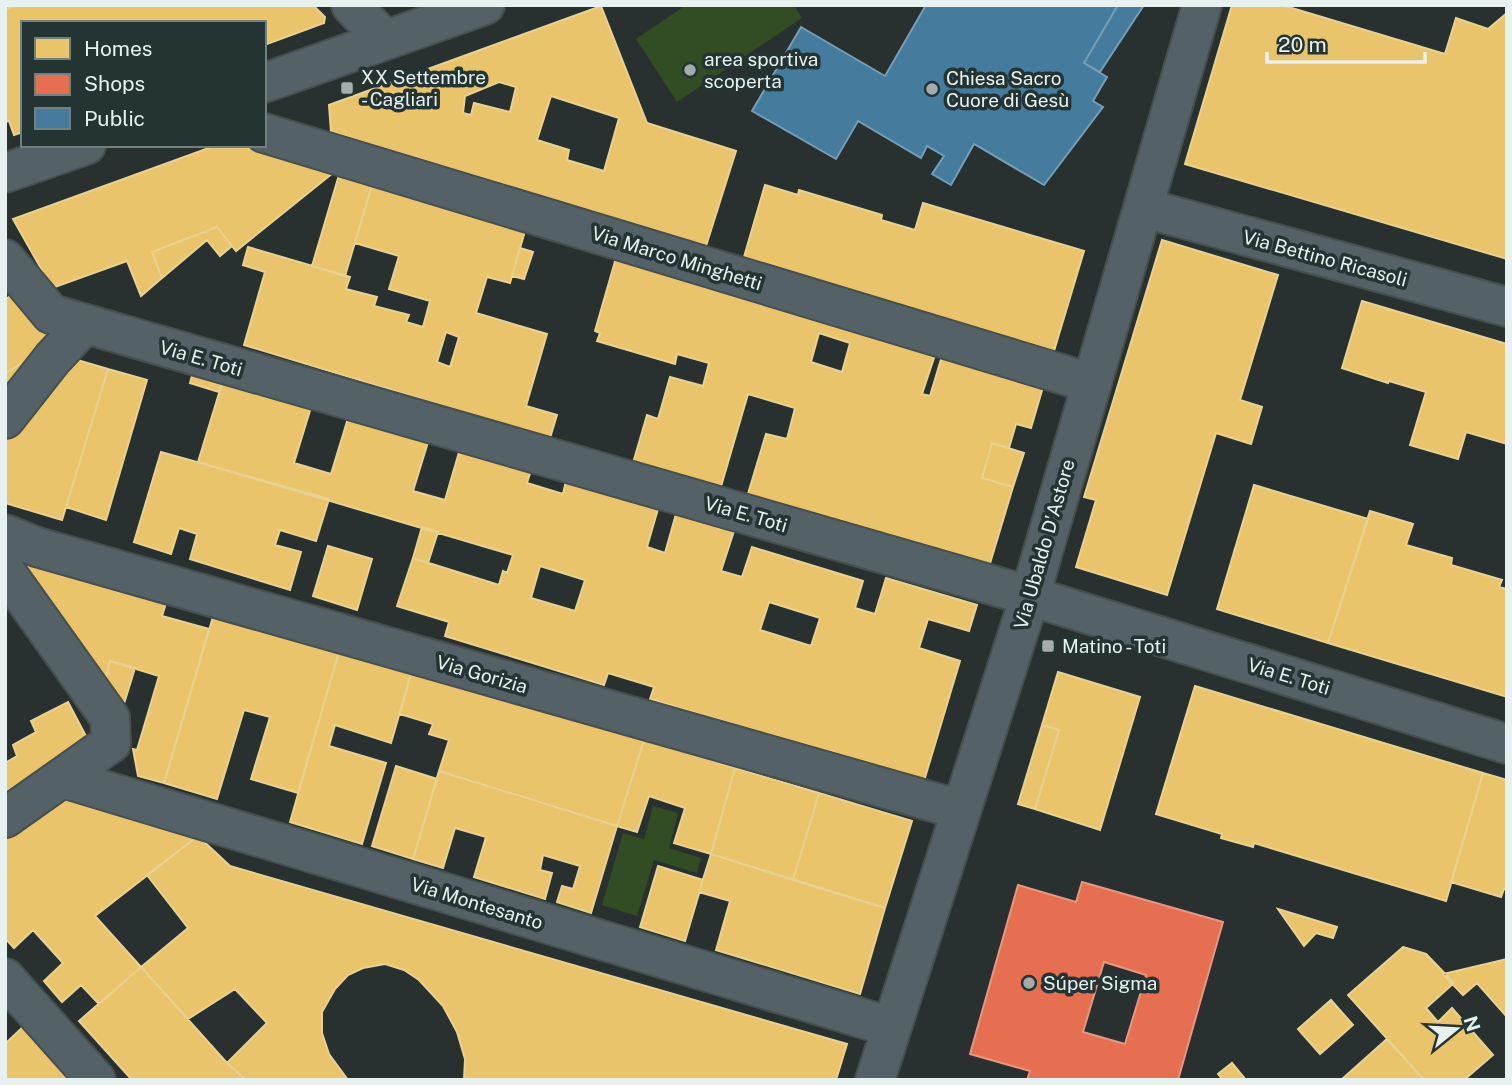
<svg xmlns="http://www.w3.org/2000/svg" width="1512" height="1085" viewBox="0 0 1512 1085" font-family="'Public Sans',sans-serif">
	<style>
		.green { fill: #324c24 }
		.homes { fill: #e9c46a; stroke: #e8d292; stroke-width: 2; fill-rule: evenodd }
		.shops { fill: #e76f51; stroke: #e79681; stroke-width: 2; fill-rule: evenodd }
		.public { fill: #457b9d; stroke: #769eb6; stroke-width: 2 }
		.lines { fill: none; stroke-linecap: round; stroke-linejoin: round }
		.minor-casing { stroke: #474e4e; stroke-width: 42 }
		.minor { stroke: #546166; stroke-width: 38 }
		.poi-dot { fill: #a4adad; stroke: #243433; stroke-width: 2.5 }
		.labels { text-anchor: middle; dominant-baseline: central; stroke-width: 7; stroke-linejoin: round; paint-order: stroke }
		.poi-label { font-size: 19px; fill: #e7f1f0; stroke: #243433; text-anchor: start }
		.street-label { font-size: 19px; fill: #e7f1f0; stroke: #243433 }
	</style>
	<rect width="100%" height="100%" fill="#283030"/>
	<path class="green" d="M686,5H794L802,18L677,102L636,39Z
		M653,806L678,813L669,848L701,858L697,873L654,860L637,916L602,905L623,833L644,839Z"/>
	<path class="homes" d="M18,5H313L325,17L324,23L264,45V23H23V132L14,135L9,121L5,122V9Z
		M1232,5H1282L1445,54L1456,18L1488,29L1507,13V259L1185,164Z
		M601,6L647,123L736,151L706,246L331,132L329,105ZM499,82L516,87L510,112L474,103L471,115L463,113L465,96ZM551,96L619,118L604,171L567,160L569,150L537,140Z
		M217,145H242L333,173L236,251L217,227L152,252L162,278L141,296L127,261L52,288L13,219Z
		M339,175L372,185L345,276L312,266Z
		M372,185L525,231L510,283L487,277L476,313L547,334L526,406L557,415L550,438L244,345L265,272L243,265L248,247L350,277L346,289L377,297L374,306L409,315L406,322L423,327L430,301L389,289L399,256L355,243ZM446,332L459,337L450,367L437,362Z
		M765,185L798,195L799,190L882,215L881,220L915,230L923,203L1084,251L1054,351L744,257Z
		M217,227L232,246L220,256L207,240L162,278L152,252Z
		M1162,240L1278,275L1240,400L1262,407L1251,444L1216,433L1167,595L1076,567L1096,500L1084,497Z
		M520,248L533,252L524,279L512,276Z
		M616,258L935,355L922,394L930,396L942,356L1043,387L1031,428L1016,424L1009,448L992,443L982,478L1013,487L988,570L747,497L766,434L787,439L795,408L748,394L720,490L633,463L647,415L658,419L670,377L703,386L709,363L677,354L675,364L597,341L600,333L595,331ZM819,333L850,343L842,372L811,362Z
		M17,291L52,339L32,369L23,362L5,374V300Z
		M1362,301L1507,344V444L1466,432L1458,459L1410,445L1426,392L1389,381L1388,383L1342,368Z
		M67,357L108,369L62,520L5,503V441Z
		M23,362L32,369L5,401V374Z
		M108,369L147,380L106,520L66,507Z
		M194,369L224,377L219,392L190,383Z
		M224,377L312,404L294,463L331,474L349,415L429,439L413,491L445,500L460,449L531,470L527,483L563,494L566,481L658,509L647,547L665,553L676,514L734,531L721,571L742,577L752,547L863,581L855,608L875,614L886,578L977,605L969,631L928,619L919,648L960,661L924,781L650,699L654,687L608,673L604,685L445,636L449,622L397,606L413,558L499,585L503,571L507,573L513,555L198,462ZM540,566L585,580L575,611L531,598ZM769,602L820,618L811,646L760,630Z
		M992,443L1024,453L1013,487L982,478Z
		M161,452L329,499L316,541L280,530L275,545L301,552L290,590L190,559L197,534L179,528L171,554L134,542Z
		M1254,485L1368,519L1328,643L1217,609Z
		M1370,511L1413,524L1406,545L1452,558L1451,565L1502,580L1499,587L1507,589V697L1328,643Z
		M422,527L438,532L428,563L413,558Z
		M328,546L372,559L357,610L313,596Z
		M10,549L168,597L162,616L209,629L164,783L138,776L133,749L137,750L159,676L110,661L105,681Z
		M215,610L340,648L298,793L251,779L270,717L244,710L217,799L164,783Z
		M340,648L412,670L391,743L335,725L329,746L386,763L362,844L290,822Z
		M110,661L135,668L123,707L105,681Z
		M412,670L644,740L617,826L439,771L449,740L429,734L433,724L400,714Z
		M1058,672L1140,697L1100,830L1035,809L1059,730L1042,725Z
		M1195,686L1483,773L1446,901L1254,843L1253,847L1221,838L1222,834L1156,814Z
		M68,702L88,740L5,803V763L17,756L13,745L36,732L31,721Z
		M1042,725L1059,730L1035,809L1018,804Z
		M644,740L735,768L711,854L674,843L685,808L649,796L637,832L617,826Z
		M396,766L437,779L413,859L372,846Z
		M735,768L819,793L793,880L711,854Z
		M439,771L617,826L591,913L557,902L562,886L573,889L580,866L543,855L540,870L552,873L545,899L474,877L486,837L455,828L443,868L413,859Z
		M1483,773L1507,780V889H1504L1501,897L1451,882Z
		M819,793L912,821L885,908L793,880Z
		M62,796L198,836L95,916L141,967L99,1004L81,985L62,1002L44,981L63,963L33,930L14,948L5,938V840Z
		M198,836L230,866L847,1044L836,1080H464L465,1059L457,1032L443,1006L419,980L404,970L385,964L363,968L348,975L335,989L322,1012V1033L329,1054L348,1080H246L227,1063L267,1023L235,989L188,1019L141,967L188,928L147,875Z
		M711,854L885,908L860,994L716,950L730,901L699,892Z
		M658,866L703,880L685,941L640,927Z
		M1278,909L1337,927L1333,938L1316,933L1304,946Z
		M1403,947L1426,954L1454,983L1426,1008L1438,1022L1452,1008L1493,1055L1464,1080H1424L1348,995Z
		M1507,959V1017L1477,983L1463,995L1443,974Z
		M141,967L227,1063L246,1080H132L79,1021Z
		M1331,1000L1353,1025L1320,1054L1298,1029Z
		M25,1025L74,1080H5V1044Z
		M1387,1039L1424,1080H1341Z
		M1232,1063L1246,1080H1223L1218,1074Z"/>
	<path class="shops" d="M1082,882L1223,922L1178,1080H1027L1030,1071L970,1054L1018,885L1076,902ZM1104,962L1146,975L1125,1044L1083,1032Z"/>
	<path class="public" d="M926,5H1118L1084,63L1107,77L1093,101L1103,107L1044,185L974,144L951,185L932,174L944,156L927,146L921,158L858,121L836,159L752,111L801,27L885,76Z
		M1118,5H1144L1100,72L1084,63Z"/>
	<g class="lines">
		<g class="minor-casing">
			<path id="minor" d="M351,5L385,40
				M264,83L485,5
				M264,133L1091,383
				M5,173L86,145
				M1144,208L1507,307
				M5,259L51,314L1030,596L1507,744
				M5,419L53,358L85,324
				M5,534L37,547L961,810
				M5,571L110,718L111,743L5,818
				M63,778L891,1027
				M5,978L96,1080
				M875,1080L1030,596L1202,5"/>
		</g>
		<use href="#minor" class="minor"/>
	</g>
	<g class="poi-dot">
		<circle cx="690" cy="70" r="7"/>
		<rect x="340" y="81" width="14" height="14" rx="3.5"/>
		<circle cx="932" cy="89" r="7"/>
		<rect x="1041" y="639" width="14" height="14" rx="3.5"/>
		<circle cx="1029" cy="983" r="7"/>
	</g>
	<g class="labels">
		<g class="poi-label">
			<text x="704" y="59">area sportiva<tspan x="704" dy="22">scoperta</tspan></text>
			<text x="361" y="77">XX Settembre<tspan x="361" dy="22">- Cagliari</tspan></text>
			<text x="946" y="78">Chiesa Sacro<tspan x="946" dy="22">Cuore di Gesù</tspan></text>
			<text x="1062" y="646">Matino - Toti</text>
			<text x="1043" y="983">Súper Sigma</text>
		</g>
		<g class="street-label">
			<text transform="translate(677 258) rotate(17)">Via Marco Minghetti</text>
			<text transform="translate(1325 258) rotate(15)">Via Bettino Ricasoli</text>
			<text transform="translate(201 358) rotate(16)">Via E. Toti</text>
			<text transform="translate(746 514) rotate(16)">Via E. Toti</text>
			<text transform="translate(1044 544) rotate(-74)">Via Ubaldo D'Astore</text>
			<text transform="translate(482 674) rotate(16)">Via Gorizia</text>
			<text transform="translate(1289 676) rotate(17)">Via E. Toti</text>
			<text transform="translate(477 903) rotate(17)">Via Montesanto</text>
		</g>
	</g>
	<rect width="1512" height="1085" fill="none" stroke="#e7f1f0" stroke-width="14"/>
	<rect x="21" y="21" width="245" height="126" fill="#243433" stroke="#72807f" stroke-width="2"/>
	<rect x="35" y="38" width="35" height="21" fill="#e9c46a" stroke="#72807f" stroke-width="2"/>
	<text x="84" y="56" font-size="21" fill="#e7f1f0">Homes</text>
	<rect x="35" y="74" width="35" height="21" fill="#e76f51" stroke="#72807f" stroke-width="2"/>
	<text x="84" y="91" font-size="21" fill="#e7f1f0">Shops</text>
	<rect x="35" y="108" width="35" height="21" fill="#457b9d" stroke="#72807f" stroke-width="2"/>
	<text x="84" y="126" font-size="21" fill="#e7f1f0">Public</text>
	<g transform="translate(1456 1029) rotate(72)" stroke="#243433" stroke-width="5" paint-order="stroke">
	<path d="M0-5L12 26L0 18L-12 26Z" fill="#e7f1f0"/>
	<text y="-10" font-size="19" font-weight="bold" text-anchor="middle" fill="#e7f1f0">N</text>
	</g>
	<path d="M1267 52v10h158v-10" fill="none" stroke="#e7f1f0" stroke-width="3.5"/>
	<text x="1278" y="52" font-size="21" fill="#e7f1f0" stroke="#243433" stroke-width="5" paint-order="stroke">20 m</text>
</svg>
